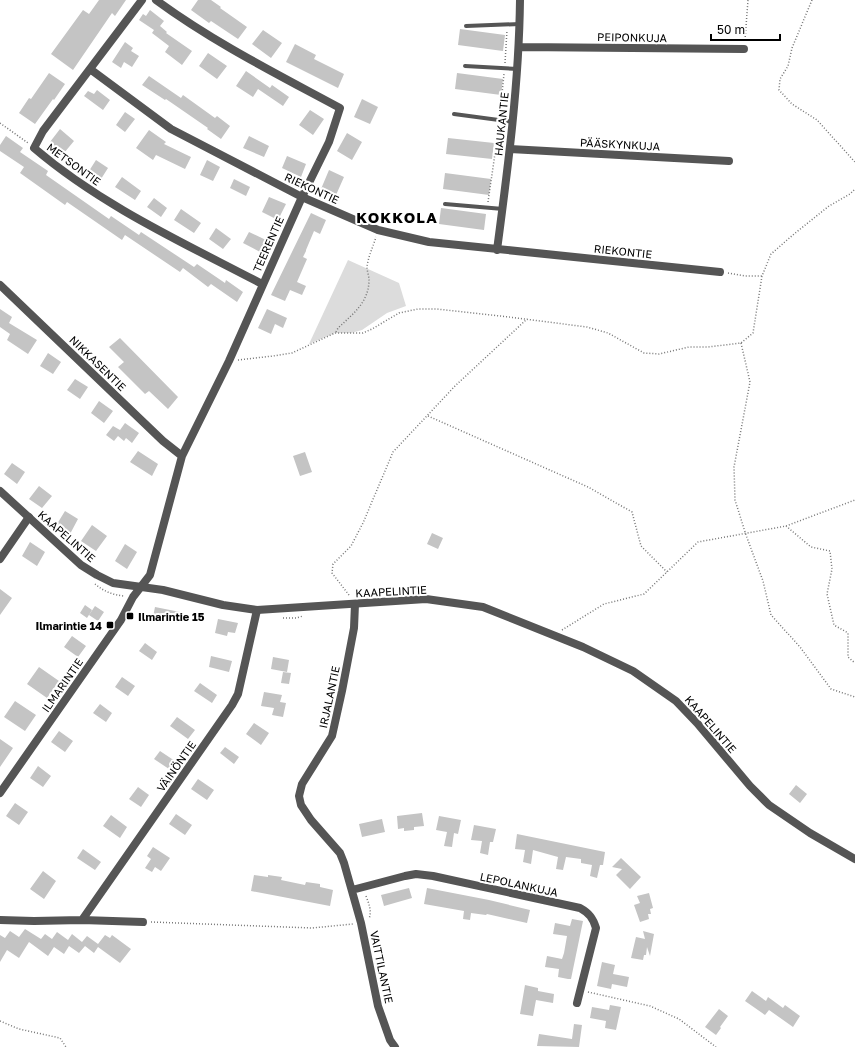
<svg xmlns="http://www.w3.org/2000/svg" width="855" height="1047" viewBox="0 0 855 1047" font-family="'Golos Text',sans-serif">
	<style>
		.green { fill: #dcdcdc }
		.building { fill: #c4c4c4 }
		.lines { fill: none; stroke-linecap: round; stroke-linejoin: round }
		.path { stroke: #777; stroke-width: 1.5; stroke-dasharray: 1 2; stroke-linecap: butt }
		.service { stroke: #555; stroke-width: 4 }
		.minor { stroke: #555; stroke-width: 8 }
		.tertiary { stroke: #555; stroke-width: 8 }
		.poi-dot { fill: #000; stroke: #fff; stroke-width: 1.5 }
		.labels { text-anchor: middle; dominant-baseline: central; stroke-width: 4; stroke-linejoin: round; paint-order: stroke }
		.street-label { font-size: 11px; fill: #000; stroke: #fff }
		.poi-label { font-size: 11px; font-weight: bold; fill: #000; stroke: #fff; text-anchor: start }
		.district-label { font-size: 15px; font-weight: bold; letter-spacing: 1px; fill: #000; stroke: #fff }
	</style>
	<rect width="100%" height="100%" fill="#fff"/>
	<path class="green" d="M348,260L399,283L406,306L387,313L362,330L351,333H335L309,344Z"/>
	<path class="building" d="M99,0H126L115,16L112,13L73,70L51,54L83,10L89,14Z
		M198,0H211L221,7L220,8L247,27L238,39L211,21L209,23L191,10Z
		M150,10L164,21L160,26L167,32L166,33L192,51L182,65L165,52L169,46L152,33L154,30L139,20L143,14L146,16Z
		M460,29L505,35L503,51L458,45Z
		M263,30L282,43L271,58L252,44Z
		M125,42L133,48L131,51L139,56L132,67L124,62L121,68L112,62Z
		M295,44L316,55L314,59L344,74L338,88L286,62Z
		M208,53L227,66L217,79L199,66Z
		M246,71L270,88L272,85L289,97L283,106L258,89L253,97L236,86Z
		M49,73L65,84L54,100L53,99L35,124L19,113L29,98L31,99Z
		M457,73L503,79L501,95L455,89Z
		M149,76L181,98L183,95L215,118L217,116L230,126L221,139L207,129L208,128L166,99L165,100L142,85Z
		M97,90L110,100L103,110L84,96L88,91L94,94Z
		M362,99L378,107L370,124L354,117Z
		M310,110L324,119L313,135L299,125Z
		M125,112L135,119L125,132L116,125Z
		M60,129L74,141L64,153L50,142Z
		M149,130L166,142L164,144L191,157L185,169L156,155L153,160L136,148Z
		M347,133L362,142L352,160L337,151Z
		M6,136L23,148L20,152L48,171L46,175L109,219L111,216L139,235L141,232L194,267L197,264L225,283L226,280L243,292L237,302L211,284L208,287L183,268L180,272L125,235L122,240L67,202L65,205L20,173L24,167L0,151V145Z
		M249,136L269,146L264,157L243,148Z
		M448,138L494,143L492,159L446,154Z
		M287,156L306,164L301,177L282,168Z
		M96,160L108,168L101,179L89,171Z
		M207,160L220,167L213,181L200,175Z
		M329,170L344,177L336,195L321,189Z
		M445,173L491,179L489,195L443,189Z
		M122,177L141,191L135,200L115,187Z
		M234,179L250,187L246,196L230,188Z
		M269,197L286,204L278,220L262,212Z
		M154,198L167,208L161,217L147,207Z
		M441,208L486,214L484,230L439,224Z
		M181,209L201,223L194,233L174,220Z
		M311,213L326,220L320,234L314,231L306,250V251L303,257L307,259L297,282L306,286L302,295L290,290L285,301L271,295Z
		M216,228L231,239L223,249L209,239Z
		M249,232L268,241L262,253L243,243Z
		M0,309L12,317L9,323L37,340L28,354L7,340L10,334L0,327Z
		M267,309L287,318L283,328L275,324L271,334L258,328Z
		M120,338L178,397L168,409L149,391L145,394L118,367L124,362L109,347Z
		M48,353L61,362L53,374L40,366Z
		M75,379L88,387L80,399L67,390Z
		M99,401L113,411L104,423L91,413Z
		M125,423L139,433L132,443L126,438L124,441L118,436L114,441L106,435L113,426L120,430Z
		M138,451L158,464L152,476L130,462Z
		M305,452L312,472L300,476L293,456Z
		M12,463L25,472L17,484L4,474Z
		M39,486L52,496L42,508L29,499Z
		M65,511L78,519L70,534L57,524Z
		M92,525L107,536L96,551L81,541Z
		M432,533L443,538L438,549L427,544Z
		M30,542L45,552L37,566L22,556Z
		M125,544L137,552L127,569L115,561Z
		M0,589L12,598L0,615Z
		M85,605L92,610L87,618L80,613Z
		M95,606L104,612L98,621L89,615Z
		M155,607L180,612L178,623L153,617Z
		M218,619L238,623L235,633L228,632L227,636L215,633Z
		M72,636L86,646L78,657L64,647Z
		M145,643L157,652L152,660L139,651Z
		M211,656L232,661L229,672L209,667Z
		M273,657L289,660L287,672L271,669Z
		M39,667L59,681L47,698L27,684Z
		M283,672L291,673L289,684L281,683Z
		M122,677L135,686L128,696L115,687Z
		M200,683L217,695L212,703L194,691Z
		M264,692L282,695L280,702L286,703L283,717L272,715L274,708L261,706Z
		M15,701L36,715L25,731L4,717Z
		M100,704L112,713L106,722L93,713Z
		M177,717L195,730L188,739L170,726Z
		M254,723L269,733L261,745L246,734Z
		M59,731L73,741L65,752L51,742Z
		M0,739L13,748L0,767Z
		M225,747L239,757L234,764L220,753Z
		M160,751L175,761L169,769L154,759Z
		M38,766L51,776L43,787L30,778Z
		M198,779L214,790L207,800L191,789Z
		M796,785L807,794L800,803L789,794Z
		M138,787L149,795L141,807L129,799Z
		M15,803L28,812L19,825L6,816Z
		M422,813L424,826L414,827V830L404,831V828L398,829L397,816Z
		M176,814L192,825L185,835L169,824Z
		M111,815L127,827L120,838L103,826Z
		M439,816L461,820L458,834L454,833L452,847L444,846L447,832L436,830Z
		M382,819L385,832L362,837L359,824Z
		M474,825L496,829L493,842H490L488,855L480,853L482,841L471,840Z
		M517,834L605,852L603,865H600L597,878L590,876L592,865L581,863V859L566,857L563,870L556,869L558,857L533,850L531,864L523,862L525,850L515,849Z
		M153,847L170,858L161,871L155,867L152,872L145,868L151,859L147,856Z
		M83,849L101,862L95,870L77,858Z
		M621,858L641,877L630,889L616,875L622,869L612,867Z
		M43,871L56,881L44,899L30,889Z
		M254,875L268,877V875L282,877L281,880L305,885L306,882L320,884V887L333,890L330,906L251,891Z
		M409,888L412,898L384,906L381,895Z
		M427,888L489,900L530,910L527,923L487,914L486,915L471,913L470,920L463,919L464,911L424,904Z
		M649,893L653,908L650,909L651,914H648L649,919L640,922L634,905L640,903L637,896Z
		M572,919L583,921L571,979H568L558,977L559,969L545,967L547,956L562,959L564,953L567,936L553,934L555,923L570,926Z
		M25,929L41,939L45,934L52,939L57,932L68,940L72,934L82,942L87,936L98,944L105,935L110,938L112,935L131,949L120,963L98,947L94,953L85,946L79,953L69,946L64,954L54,947L48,956L29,942L19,958L7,950L0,962V935L5,938L10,931L19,937Z
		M643,931L654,934L650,956L647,947L646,955H644L643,960L631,958L636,937L645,939Z
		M602,962L615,965L613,974L629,977L627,987L612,984L611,989L597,986Z
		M525,985L538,988V991L554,994L553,1003L536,1000L533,1016L520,1014Z
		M752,991L766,1001L768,997L783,1008L785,1005L800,1016L793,1027L769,1010L765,1015L745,1001Z
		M610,1005L621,1007L616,1030L605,1028L606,1021L590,1018L592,1007L609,1010Z
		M719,1009L728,1016L720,1027L721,1028L716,1035L705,1027Z
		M574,1024L582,1025L579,1047L537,1046L539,1034L572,1039Z"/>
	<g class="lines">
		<path class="path" d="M812,0L792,48L788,66L780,79L779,90L792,104L817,120L855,162
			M745,40L748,0
			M505,63L507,30
			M500,114L504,74
			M0,123L28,143
			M488,202L499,126
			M728,273L745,276H762
			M336,332L338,328C353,314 369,302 369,280C369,276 367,271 367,267C368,257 373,247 376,237
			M741,343L750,382L734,467L735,500L746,535L763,581L771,615L800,647L831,689L855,697
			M238,360L273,356L292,353L335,333H363L372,329L399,313L418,309H437L509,317L587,327L608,333L644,353L659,354L689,347H708L741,343L753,333L762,276L771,254L794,234L829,206L850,194L855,189
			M428,416L588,487L632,512L641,546L667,572
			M786,526L855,500
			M95,584C103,591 113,595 124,596
			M349,595L332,573L333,564L351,546L363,523L393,452L455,386L527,319
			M283,618H296L303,616
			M562,630L604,604L644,594L698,542L786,526L811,547L830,551L832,569L827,594L834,625L848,633V657L855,663
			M366,896C369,904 372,911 369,919
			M151,922L312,928L353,924
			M588,992L650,1006L679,1019L716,1047
			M0,1021L19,1029L60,1038L66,1047"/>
		<path class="service" d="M466,26L520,24
			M465,66L518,69
			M454,114L513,122
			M445,204L503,209"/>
		<path class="minor" d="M142,0L43,131L34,148C102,206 184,243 262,284
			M520,47L744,49
			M90,69L171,129L302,197L378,230L429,242L720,272
			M510,149L729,161
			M497,250C508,167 519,84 520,0
			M0,285L163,441L182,456
			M0,559L29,517
			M355,604L354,628L342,691L332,736L302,784L299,796L301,805L311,820L340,853L344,863L361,923L378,1006L390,1040L395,1047
			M0,793L121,620L133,597L150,575L182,456L229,361L302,197L329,142L340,108C277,74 213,42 156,0
			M352,890L405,876L416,874L433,876L580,908C589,913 593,918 596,928L577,1003
			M0,920L34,921L82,920L143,922
			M82,920L232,705L238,694L257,610"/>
		<path class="tertiary" d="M0,491L81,565L97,575L113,583L163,590L223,605L257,610L426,599L483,607L583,647L633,671L676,701L697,723L750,786L769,805L810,833L855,859"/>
	</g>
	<g class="poi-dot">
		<rect x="126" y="612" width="8" height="8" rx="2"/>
		<rect x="106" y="621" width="8" height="8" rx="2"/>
	</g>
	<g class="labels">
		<g class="street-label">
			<text transform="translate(632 37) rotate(1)">PEIPONKUJA</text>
			<text transform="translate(501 124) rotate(-84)">HAUKANTIE</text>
			<text transform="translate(620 144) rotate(3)">PÄÄSKYNKUJA</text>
			<text transform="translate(74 164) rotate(36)">METSONTIE</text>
			<text transform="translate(312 188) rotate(25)">RIEKONTIE</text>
			<text transform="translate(268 244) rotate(-66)">TEERENTIE</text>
			<text transform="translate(623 251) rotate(6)">RIEKONTIE</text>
			<text transform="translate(98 363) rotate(44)">NIKKASENTIE</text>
			<text transform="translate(67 536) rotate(41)">KAAPELINTIE</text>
			<text transform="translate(391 591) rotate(-3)">KAAPELINTIE</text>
			<text transform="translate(62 685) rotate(-55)">ILMARINTIE</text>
			<text transform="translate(329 697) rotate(-78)">IRJALANTIE</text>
			<text transform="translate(711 724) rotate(49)">KAAPELINTIE</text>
			<text transform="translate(176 766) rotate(-55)">VÄINÖNTIE</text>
			<text transform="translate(519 884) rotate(12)">LEPOLANKUJA</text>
			<text transform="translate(382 967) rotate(78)">VAITTILANTIE</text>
		</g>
		<g class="poi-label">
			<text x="138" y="616">Ilmarintie 15</text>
			<text x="102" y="625" text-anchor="end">Ilmarintie 14</text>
		</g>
		<g class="district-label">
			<text x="397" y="217">KOKKOLA</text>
		</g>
	</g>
	<path d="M711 34v6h69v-6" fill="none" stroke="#000000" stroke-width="2"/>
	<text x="717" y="34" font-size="12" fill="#000000" stroke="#ffffff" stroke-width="3" paint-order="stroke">50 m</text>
</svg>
